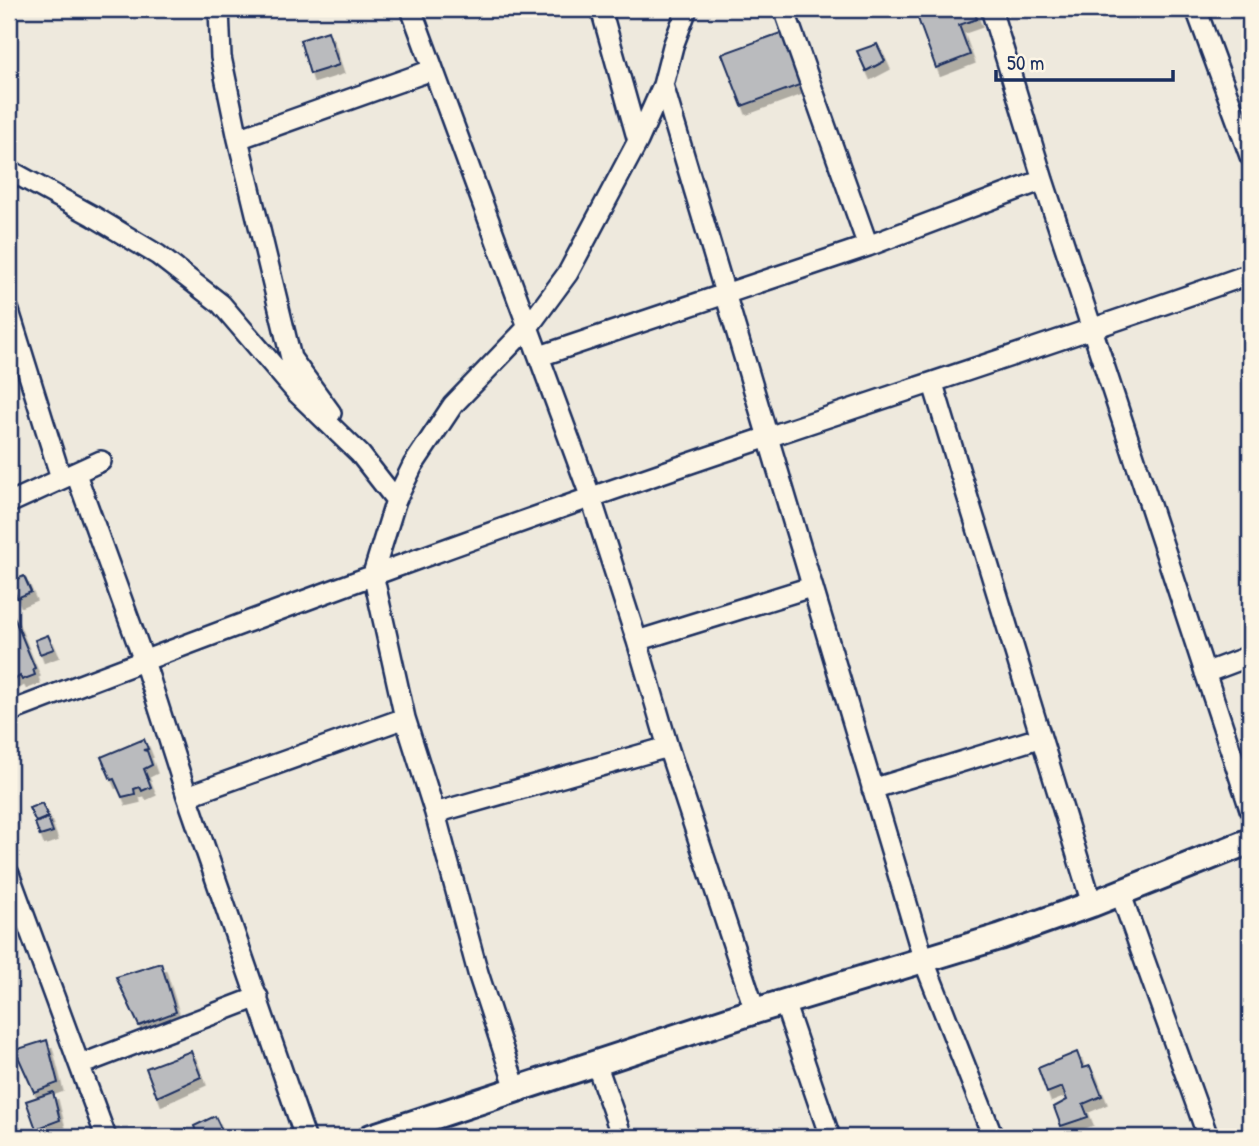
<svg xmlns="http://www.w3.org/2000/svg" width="1259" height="1146" viewBox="0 0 1259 1146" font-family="'Patrick Hand',sans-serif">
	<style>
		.building { fill: #babbbe; stroke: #1b2f5e; stroke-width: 2; filter: url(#shadow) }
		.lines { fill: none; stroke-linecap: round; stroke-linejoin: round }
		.minor-casing { stroke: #1b2f5e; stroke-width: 24 }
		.tertiary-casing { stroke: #1b2f5e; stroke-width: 30 }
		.minor { stroke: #fcf5e5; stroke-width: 19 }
		.tertiary { stroke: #fcf5e5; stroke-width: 24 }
	</style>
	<defs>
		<filter id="shadow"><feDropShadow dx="4.5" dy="8" stdDeviation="0" flood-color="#0004"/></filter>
	</defs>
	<rect width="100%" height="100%" fill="#eee9dd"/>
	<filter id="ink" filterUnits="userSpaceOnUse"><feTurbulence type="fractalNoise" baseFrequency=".0143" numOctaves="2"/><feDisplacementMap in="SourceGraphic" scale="14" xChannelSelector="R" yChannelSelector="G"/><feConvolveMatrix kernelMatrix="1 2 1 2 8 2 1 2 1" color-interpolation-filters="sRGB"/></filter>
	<g filter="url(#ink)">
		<path class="building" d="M931,9H973L977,19L959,25L970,55L936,68L917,16L932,12Z
			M328,31L339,65L310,74L300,40Z
			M786,31L805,83L742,106L722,54Z
			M877,44L885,61L866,71L857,51Z
			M24,576L31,592L17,598L10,582Z
			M11,610L35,668L33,669L35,675L22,680L20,676L9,684V611Z
			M48,635L54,649L40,654L35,640Z
			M144,739L148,749L143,750L147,751L152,765L144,769L151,787L142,791L140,787L134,789L135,794L122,797L114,779L111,780L101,757Z
			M42,803L48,817L36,822L29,808Z
			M48,818L53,832L40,836L35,823Z
			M161,963L176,1012L139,1026L116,977Z
			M47,1040L58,1083L34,1092L15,1050Z
			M191,1051L201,1077L157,1097L146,1068Z
			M1077,1052L1083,1068L1090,1066L1102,1096L1083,1104L1088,1117L1061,1126L1054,1107L1067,1100L1062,1087L1047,1093L1038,1068Z
			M53,1092L60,1120L36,1129L26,1101Z
			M215,1116L225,1137H198L194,1126Z
			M611,1130L614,1137H591Z"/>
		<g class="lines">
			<g class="minor-casing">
				<path id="minor" d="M219,9L221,57L238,139L291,358L331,413
					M411,9L591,498L637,641L668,747L755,1011
					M601,9L638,141
					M784,9L868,246
					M991,9L1043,180L1250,809
					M1196,9L1250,156
					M663,85L924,961L993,1137
					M238,139L432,70
					M9,170L93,216L158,255L221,304L297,393L360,454L396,500
					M9,311L61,478
					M540,356L868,246L1043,180
					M933,384L1092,904
					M76,474L144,661L187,796L305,1137
					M9,503L101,461
					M637,641L811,587
					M1205,673L1250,656
					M9,712C260,616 512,522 768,437C929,383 1090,331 1250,274
					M872,789L1039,738
					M187,796L405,718
					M435,813L668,747
					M9,874L106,1137
					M1120,892L1208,1137
					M784,1002L830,1137
					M596,1063L622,1137
					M80,1065L258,997
					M516,1089L478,973L435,813L405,718L373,574L396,500L413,465L453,405L529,326L568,273L638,141L663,85L673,46L687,9"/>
			</g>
			<g class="tertiary-casing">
				<path id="tertiary" d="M371,1137L755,1011L999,937L1092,904L1250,841"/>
			</g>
			<use href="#minor" class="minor"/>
			<use href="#tertiary" class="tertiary"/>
		</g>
	</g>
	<rect width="1259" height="1146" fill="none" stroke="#fcf5e5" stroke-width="35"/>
	<rect x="18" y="18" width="1224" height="1111" fill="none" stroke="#1b2f5e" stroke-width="2.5" filter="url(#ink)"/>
	<path d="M996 70v10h177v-10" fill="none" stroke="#1b2f5e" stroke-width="3.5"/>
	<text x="1007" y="70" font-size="21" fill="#1b2f5e" stroke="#fcf5e5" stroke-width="5" paint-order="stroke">50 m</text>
</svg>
